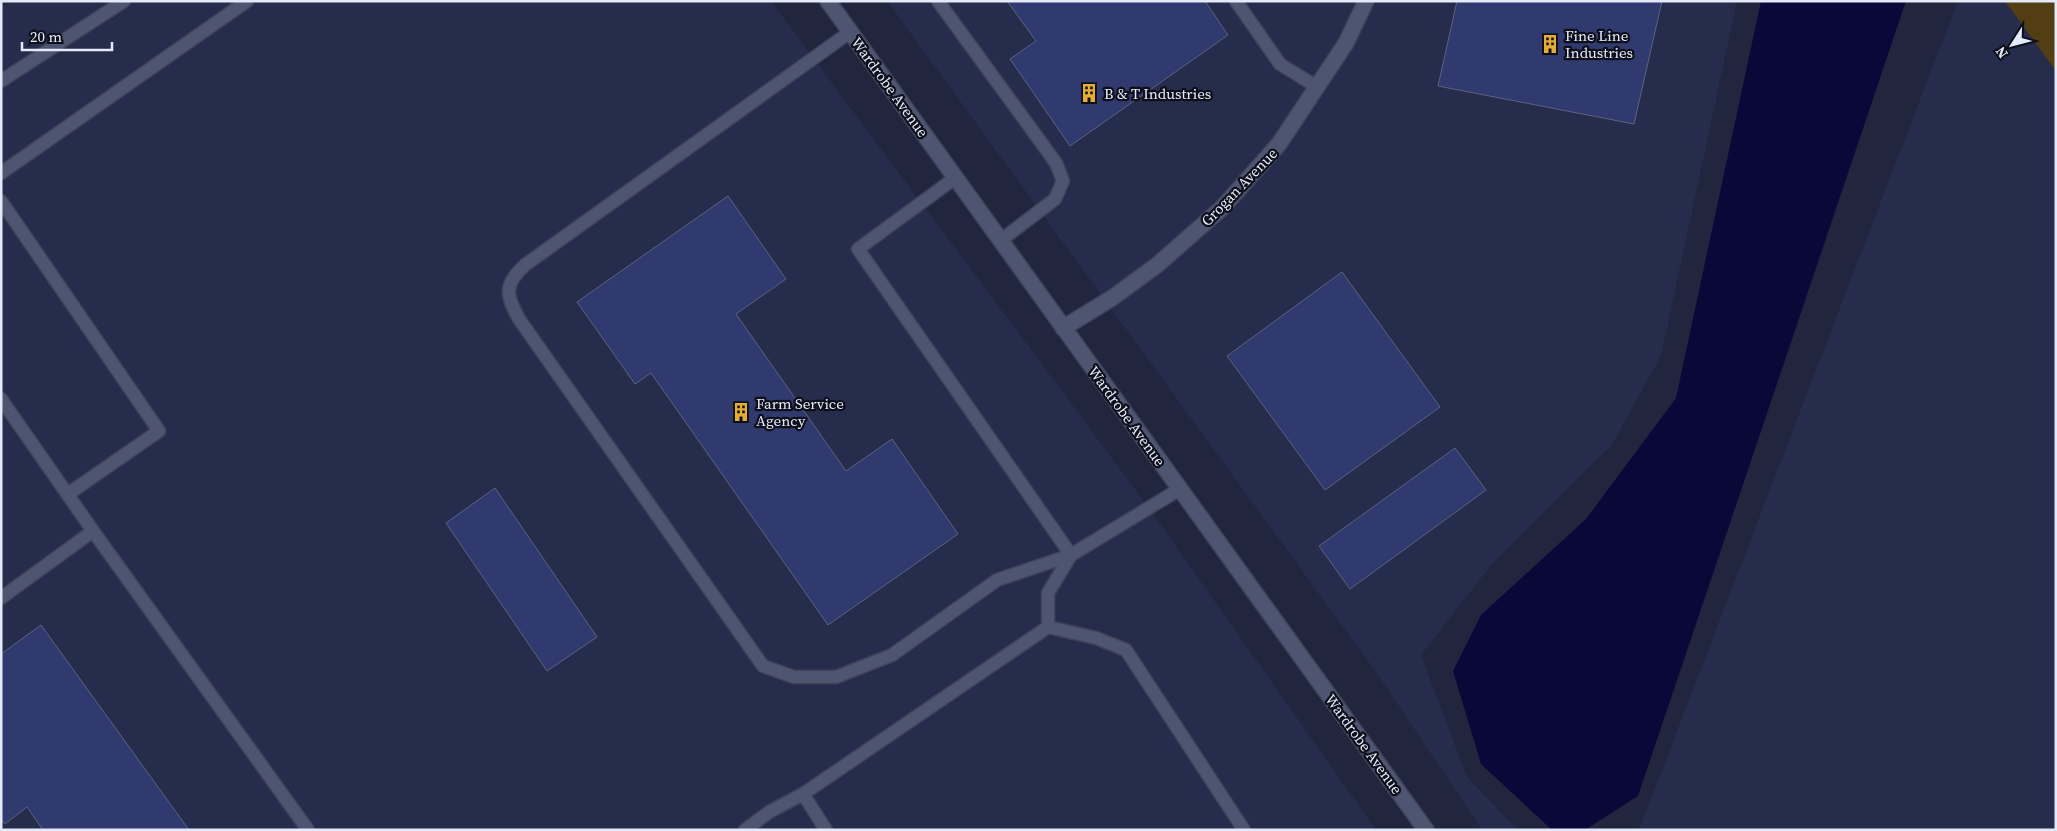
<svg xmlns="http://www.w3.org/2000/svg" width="2057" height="831" viewBox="0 0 2057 831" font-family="'Source Serif 4',serif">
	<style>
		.built { fill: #262c4b }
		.green { fill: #533e14 }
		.water { fill: #090839 }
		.building { fill: #303a6e; stroke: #5b637f }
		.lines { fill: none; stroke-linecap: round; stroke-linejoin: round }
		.lane-casing { stroke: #3f4358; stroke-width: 15 }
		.street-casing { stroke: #3f4358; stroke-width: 18 }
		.lane { stroke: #4e5571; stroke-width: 12 }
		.street { stroke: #4e5571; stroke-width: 15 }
		.labels { text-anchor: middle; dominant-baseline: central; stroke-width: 4.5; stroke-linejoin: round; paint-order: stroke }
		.poi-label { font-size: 15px; fill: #e5eafb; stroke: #0d101b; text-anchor: start }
		.street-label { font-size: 15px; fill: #e5eafb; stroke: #0d101b }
	</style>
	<rect width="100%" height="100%" fill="#21263e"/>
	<path class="built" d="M1,1H771L1149,508L1376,830H1Z
		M887,1H1737L1661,356L1611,446L1492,564L1421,655L1467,777L1518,830H1482L1378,675Z
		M1958,1H2056V830H1639Z"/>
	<path class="green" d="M2005,1H2056V71Z"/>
	<path class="water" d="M1761,1H1906L1638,796L1585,830H1552L1481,764L1453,671L1481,615L1586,519L1676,398Z"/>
	<path class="building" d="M1007,1H1205L1228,35L1070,146L1010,59L1036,41Z
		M1457,1H1662L1634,124L1438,86Z
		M728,196L786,279L736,314L846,471L892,439L958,534L828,625L651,373L635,384L577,302Z
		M1342,272L1440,407L1325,490L1227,356Z
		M1455,448L1486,490L1350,589L1319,546Z
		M495,488L597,637L547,671L446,523Z
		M41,625L189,830H43L27,807L5,824L1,819V654Z"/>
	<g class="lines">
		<g class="lane-casing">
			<path id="lane" d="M938,1L1056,163L1063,181L1055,199L1000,241
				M1236,1L1280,64L1317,87
				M850,32L525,265C503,285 506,295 519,319L763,666L794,677H836L892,655L997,580L1071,555
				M1,81L124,1
				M1,173L247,1
				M955,178L858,249L1071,555L1180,489
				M1,201L159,431L68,494
				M1,399L93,531L1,598
				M93,531L308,830
				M1048,627V593L1071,555
				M803,794L826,830
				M745,830L769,812L803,794L1048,627L1096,638L1126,650L1244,830"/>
		</g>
		<g class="street-casing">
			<path id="street" d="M828,1L1426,830
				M1063,328L1112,298L1157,265L1222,208L1279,144L1346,43L1366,1"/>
		</g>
		<use href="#lane" class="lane"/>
		<use href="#street" class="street"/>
	</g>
	<defs>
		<g id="building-bare" transform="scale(1.5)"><path d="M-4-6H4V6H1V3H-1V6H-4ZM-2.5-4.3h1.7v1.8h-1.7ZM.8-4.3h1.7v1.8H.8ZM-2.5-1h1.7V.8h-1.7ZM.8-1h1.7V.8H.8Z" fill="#e6ad36" stroke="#0d101b" stroke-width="2.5" paint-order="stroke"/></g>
	</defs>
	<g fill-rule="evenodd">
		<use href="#building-bare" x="1550" y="44"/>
		<use href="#building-bare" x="1089" y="93"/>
		<use href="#building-bare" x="741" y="412"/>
	</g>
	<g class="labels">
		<g class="poi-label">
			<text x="1565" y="35">Fine Line<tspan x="1565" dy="17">Industries</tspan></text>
			<text x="1104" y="93">B &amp; T Industries</text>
			<text x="756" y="403">Farm Service<tspan x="756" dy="17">Agency</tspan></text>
		</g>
		<g class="street-label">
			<text transform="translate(890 87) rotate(54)">Wardrobe Avenue</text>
			<text transform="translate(1239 187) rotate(-46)">Grogan Avenue</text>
			<text transform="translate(1127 416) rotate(54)">Wardrobe Avenue</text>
			<text transform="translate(1364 744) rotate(54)">Wardrobe Avenue</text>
		</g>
	</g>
	<rect width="2057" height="831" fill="none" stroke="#e5eafb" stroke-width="5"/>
	<g transform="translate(2012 45) rotate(234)" stroke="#0d101b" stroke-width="4" paint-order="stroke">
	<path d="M0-4L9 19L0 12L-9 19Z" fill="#e5eafb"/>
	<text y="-8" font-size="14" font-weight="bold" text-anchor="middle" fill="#e5eafb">N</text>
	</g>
	<path d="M22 42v8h90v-8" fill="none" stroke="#e5eafb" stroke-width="2.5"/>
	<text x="30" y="42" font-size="15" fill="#e5eafb" stroke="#0d101b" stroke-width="4" paint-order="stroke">20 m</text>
</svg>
